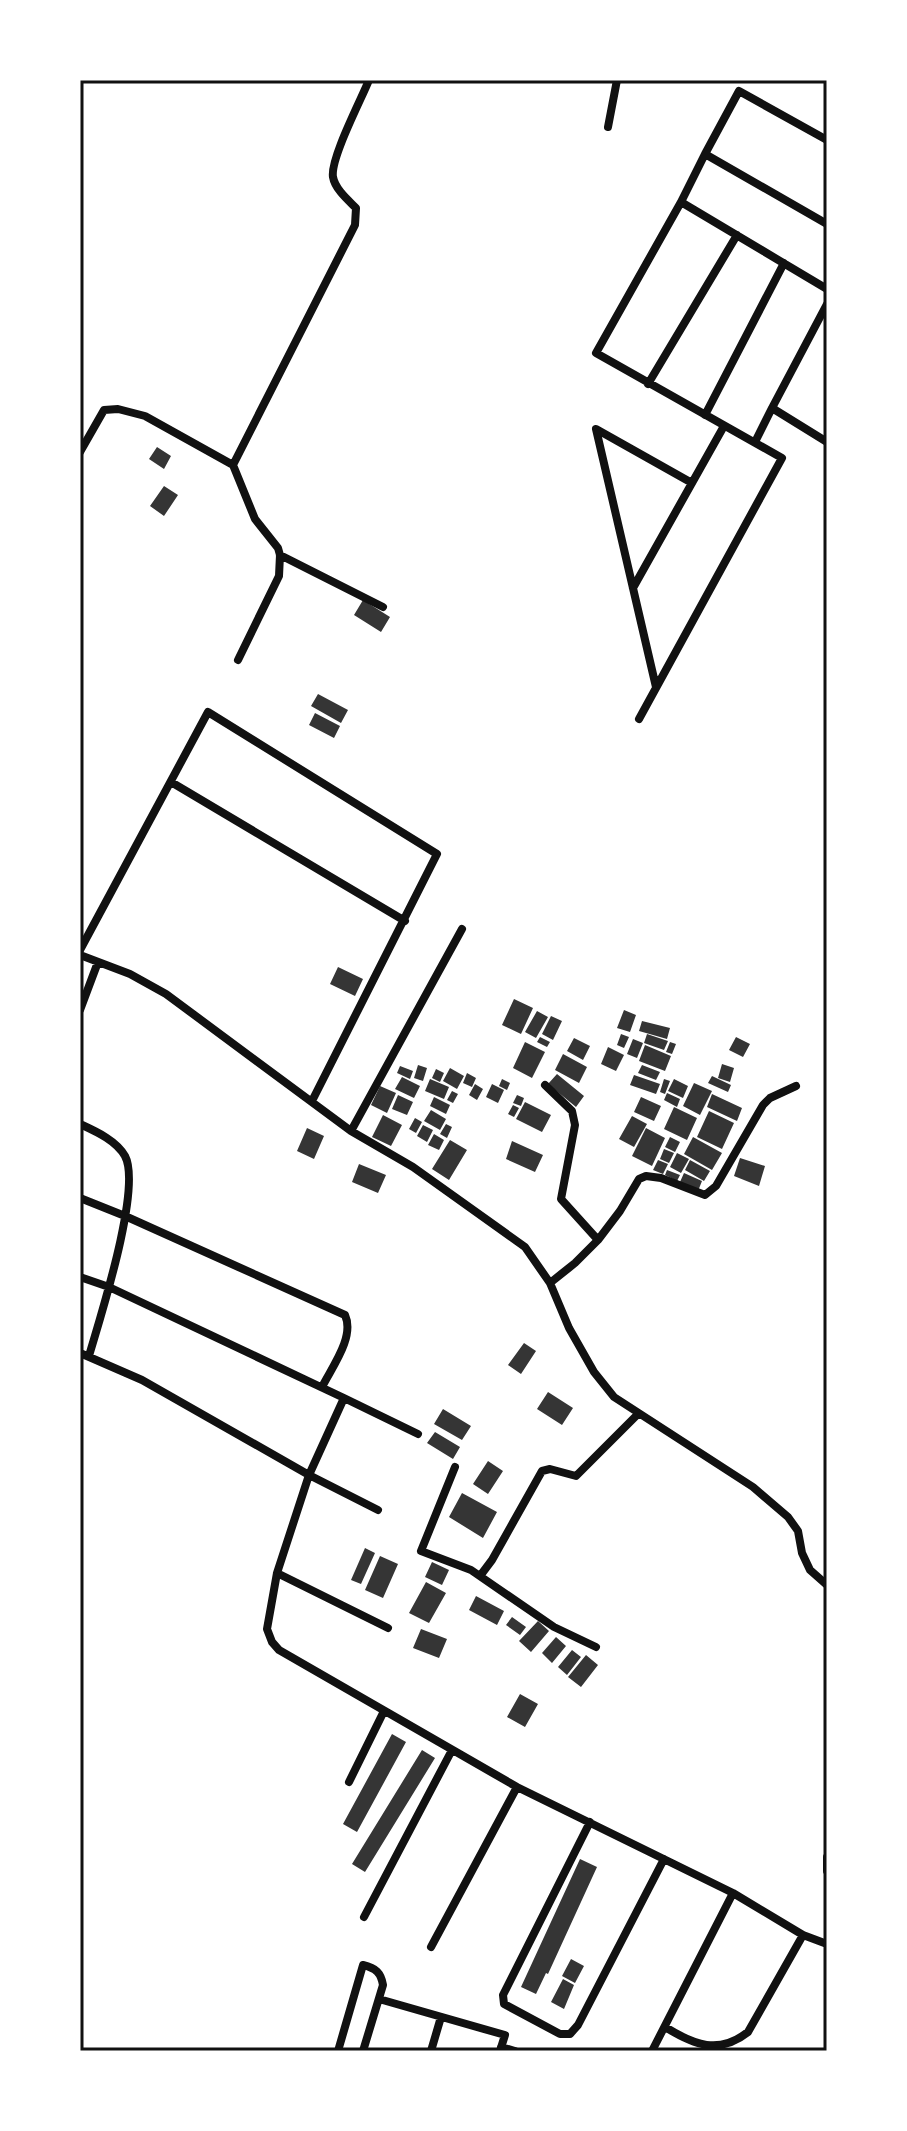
<svg xmlns="http://www.w3.org/2000/svg" width="907" height="2131" viewBox="0 0 907 2131" font-family="Signika,sans-serif">
	<style>
		.building { fill: #353535 }
		.lines { fill: none; stroke-linecap: round; stroke-linejoin: round }
		.minor { stroke: #111; stroke-width: 8 }
		.neatline { fill: none; stroke: #111; stroke-width: 3 }
	</style>
	<rect width="100%" height="100%" fill="#fff"/>
	<path class="building" d="M157,447L171,456L164,469L149,459Z
		M164,486L178,495L164,516L150,506Z
		M363,600L390,617L381,632L354,615Z
		M318,694L348,710L341,723L311,706Z
		M315,713L340,726L334,738L309,725Z
		M338,967L363,979L355,996L330,984Z
		M514,999L533,1008L521,1034L502,1025Z
		M624,1010L636,1015L630,1032L617,1028Z
		M537,1011L548,1017L536,1038L525,1032Z
		M551,1016L562,1021L553,1040L542,1034Z
		M642,1021L670,1028L667,1039L639,1031Z
		M621,1034L629,1037L624,1048L617,1045Z
		M647,1034L668,1041L664,1050L644,1043Z
		M540,1037L550,1042L547,1047L537,1042Z
		M736,1037L750,1044L743,1057L729,1050Z
		M574,1038L590,1046L583,1060L567,1051Z
		M633,1039L643,1043L637,1058L627,1054Z
		M525,1042L545,1052L532,1078L513,1068Z
		M670,1042L676,1044L672,1054L666,1052Z
		M645,1045L671,1056L665,1071L639,1061Z
		M608,1047L624,1055L616,1071L601,1064Z
		M563,1054L587,1067L579,1083L555,1070Z
		M722,1064L734,1068L730,1082L718,1078Z
		M418,1065L427,1068L423,1081L414,1078Z
		M642,1065L660,1072L656,1080L638,1073Z
		M400,1066L413,1071L410,1079L397,1073Z
		M450,1068L464,1076L457,1089L443,1081Z
		M436,1069L444,1073L440,1082L432,1078Z
		M467,1073L476,1078L472,1087L463,1083Z
		M557,1074L584,1096L576,1107L548,1084Z
		M634,1075L660,1084L656,1094L630,1085Z
		M712,1076L731,1085L728,1092L708,1083Z
		M402,1077L420,1086L414,1098L395,1089Z
		M430,1079L449,1087L444,1099L425,1091Z
		M502,1079L510,1083L507,1090L499,1086Z
		M664,1079L670,1081L665,1094L660,1092Z
		M674,1079L688,1086L683,1098L668,1091Z
		M694,1083L712,1091L700,1115L683,1106Z
		M475,1084L483,1089L477,1100L469,1095Z
		M492,1084L504,1090L498,1103L486,1097Z
		M380,1086L396,1093L387,1113L371,1105Z
		M452,1091L458,1094L453,1103L447,1100Z
		M667,1093L680,1099L677,1107L664,1100Z
		M712,1094L742,1108L737,1121L707,1107Z
		M398,1095L413,1102L407,1115L392,1109Z
		M517,1095L524,1098L521,1106L513,1103Z
		M434,1097L450,1105L446,1114L430,1106Z
		M641,1097L661,1106L654,1121L634,1112Z
		M525,1102L551,1115L542,1132L516,1119Z
		M513,1105L519,1108L514,1117L508,1114Z
		M674,1107L697,1118L687,1140L664,1129Z
		M431,1110L446,1119L440,1130L424,1121Z
		M709,1111L734,1123L722,1149L697,1137Z
		M383,1115L402,1125L391,1146L372,1137Z
		M632,1116L647,1124L634,1147L619,1139Z
		M415,1118L422,1122L416,1133L409,1129Z
		M446,1124L452,1127L447,1138L440,1134Z
		M423,1125L433,1130L427,1142L417,1136Z
		M307,1128L324,1136L314,1159L297,1151Z
		M646,1128L665,1138L652,1166L632,1156Z
		M434,1134L444,1140L439,1150L428,1145Z
		M670,1137L680,1142L675,1152L665,1147Z
		M693,1137L722,1153L712,1170L684,1154Z
		M450,1140L467,1150L449,1180L432,1169Z
		M512,1141L543,1155L535,1172L506,1159Z
		M664,1149L674,1153L669,1163L660,1159Z
		M677,1153L689,1159L681,1173L670,1167Z
		M740,1158L765,1166L759,1186L734,1176Z
		M658,1160L668,1164L663,1174L653,1170Z
		M690,1160L710,1171L704,1181L685,1170Z
		M359,1164L386,1175L378,1193L352,1182Z
		M667,1170L680,1175L677,1181L665,1175Z
		M684,1173L702,1181L698,1191L680,1182Z
		M524,1343L536,1351L521,1374L508,1365Z
		M548,1392L573,1408L562,1425L537,1409Z
		M443,1409L471,1426L462,1440L434,1424Z
		M435,1432L460,1447L453,1459L427,1443Z
		M488,1461L503,1471L488,1494L473,1484Z
		M462,1493L497,1512L483,1538L449,1517Z
		M365,1548L375,1553L361,1584L351,1580Z
		M380,1556L398,1564L383,1598L365,1590Z
		M432,1562L449,1570L442,1585L425,1577Z
		M426,1582L446,1593L429,1623L409,1613Z
		M476,1596L504,1611L497,1625L469,1610Z
		M512,1617L526,1627L520,1635L506,1625Z
		M538,1621L549,1631L531,1652L519,1641Z
		M421,1629L447,1639L439,1658L413,1648Z
		M556,1637L566,1646L552,1663L542,1653Z
		M572,1650L581,1657L567,1675L558,1667Z
		M586,1655L598,1665L581,1687L568,1677Z
		M520,1694L538,1704L525,1727L507,1717Z
		M392,1734L406,1742L357,1832L343,1824Z
		M422,1750L435,1758L365,1872L352,1864Z
		M580,1859L597,1867L548,1974L546,1973L536,1994L521,1987Z
		M571,1959L584,1966L575,1983L562,1976Z
		M563,1979L574,1985L564,2009L551,2002Z"/>
	<g class="lines">
		<path class="minor" d="M608,127L617,80
			M705,154L739,91L827,140
			M681,202L705,154L827,224
			M827,304L772,408L827,442
			M648,384L737,235
			M705,415L784,263
			M755,442L772,408
			M80,452L104,410L118,409L145,416L233,465L255,519L278,548L280,555L279,576L238,660
			M233,465L355,225L356,208C348,200 335,189 333,177C330,159 361,100 369,80
			M280,555L383,607
			M633,588L724,426
			M656,687L596,429L692,483
			M639,719L782,458L596,353L681,202L827,289
			M171,782L405,921
			M80,950L208,712L437,854L312,1101
			M80,955L130,974L166,994L351,1131L413,1167L525,1247L550,1283L569,1328L594,1372L614,1397L753,1487L788,1517L798,1531L802,1553L810,1570L827,1585
			M80,1010L98,962
			M545,1085L572,1111L575,1125L561,1199L598,1240L575,1263L550,1283
			M80,1124C95,1131 116,1140 125,1156C142,1188 100,1318 89,1356
			M351,1131L462,929
			M80,1198L125,1216L345,1315C355,1337 332,1367 322,1387
			M598,1240L620,1211L639,1179L646,1176L661,1178L705,1195L716,1186L763,1105L770,1098L796,1086
			M80,1277L109,1287L344,1398L309,1475L277,1573L267,1629L272,1642L279,1650L517,1787L733,1893L803,1935L827,1944
			M80,1353L142,1380L309,1475L378,1510
			M344,1398L418,1434
			M455,1467L421,1551L471,1570L554,1627L596,1647
			M277,1573L388,1628
			M480,1576L492,1560L542,1471L550,1469L576,1476L638,1414
			M349,1782L384,1711
			M590,1822L503,1995L504,2004L560,2034H570L578,2025L664,1859
			M827,1857V1871
			M364,1917L452,1750
			M431,1947L517,1787
			M379,1999L505,2035L500,2051
			M665,2027C694,2045 719,2055 748,2032L803,1935
			M501,2047L515,2051
			M338,2051L363,1965C376,1968 381,1973 383,1985L363,2051
			M431,2051L441,2017
			M652,2051L733,1893"/>
	</g>
	<rect width="907" height="2131" fill="none" stroke="#ffffff" stroke-width="164"/>
	<rect x="82" y="82" width="743" height="1967" class="neatline"/>
</svg>
